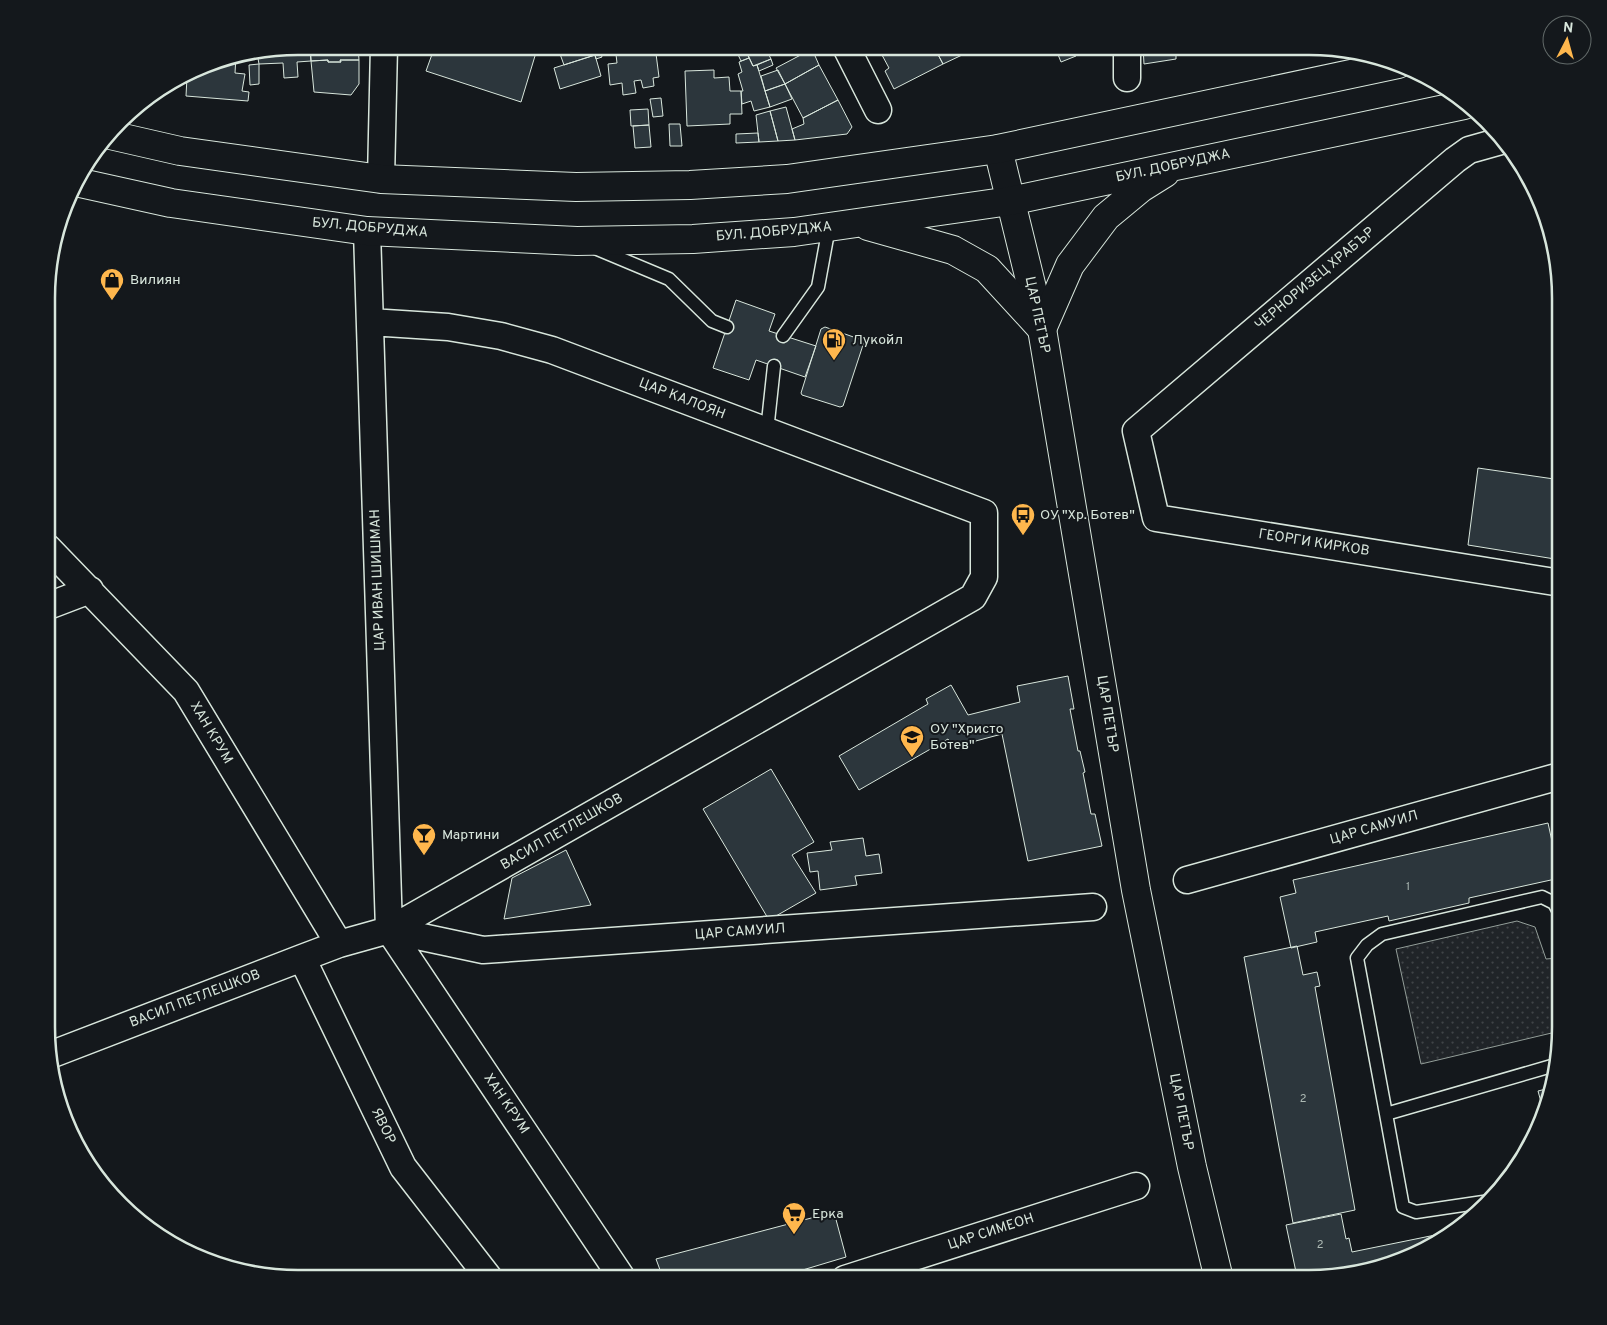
<svg xmlns="http://www.w3.org/2000/svg" width="1607" height="1325" viewBox="0 0 1607 1325" font-family="Overpass,sans-serif">
	<style>
		.grass { fill: url(#grass-dots); stroke: #939e99 }
		.building { fill: #2c363c; stroke: #d8e6dc }
		.lines { fill: none; stroke-linecap: round; stroke-linejoin: round }
		.service-casing { stroke: #d8e6dc; stroke-width: 15 }
		.minor-casing { stroke: #d8e6dc; stroke-width: 29 }
		.tertiary-casing { stroke: #d8e6dc; stroke-width: 30 }
		.secondary-casing { stroke: #d8e6dc; stroke-width: 30 }
		.service { stroke: #14181c; stroke-width: 12 }
		.minor { stroke: #14181c; stroke-width: 26 }
		.tertiary { stroke: #14181c; stroke-width: 28 }
		.secondary { stroke: #14181c; stroke-width: 28 }
		.labels { text-anchor: middle; dominant-baseline: central; stroke-width: 4; stroke-linejoin: round; paint-order: stroke }
		.number-label { font-size: 11px; fill: #adbab4 }
		.street-label { font-size: 14px; fill: #d8e6dc; stroke: #14181c }
		.poi-label { font-size: 14px; fill: #d8e6dc; stroke: #14181c; text-anchor: start }
		.rim { fill: none; stroke: #d8e6dc; stroke-width: 2.5 }
	</style>
	<defs>
		<pattern id="grass-dots" width="8" height="8" patternUnits="userSpaceOnUse" patternTransform="scale(1.25)"><rect width="8" height="8" fill="#202428"/><path d="M2 2h.1M6 6h.1" fill="none" stroke="#404447" stroke-width="1.8" stroke-linecap="round"/></pattern>
	</defs>
	<rect width="100%" height="100%" fill="#14181c"/>
	<path class="grass" d="M1517,921L1535,927L1546,959L1558,958L1560,967V1031L1421,1064L1396,949Z"/>
	<path class="building" d="M298,46H310L311,61L297,62L298,77L284,78L283,63L259,64L257,53Z
		M310,46H358L359,60H340L341,62H328V60L311,61Z
		M435,46H538L521,102L426,71Z
		M599,46L602,57L596,59L595,55L564,65L560,54L580,46Z
		M615,46H655L659,77L653,78L654,86L643,88L641,80L634,81L636,93L623,95L622,83L610,85L608,64L617,63Z
		M734,46H744L749,58L741,61Z
		M744,46H771L766,49L771,59L753,66Z
		M883,47H934L943,64L894,89L885,71L889,68L882,55L886,53Z
		M934,47H979L943,64Z
		M1055,47H1073L1076,56L1061,62Z
		M1143,47H1176V59L1144,64Z
		M812,49L819,65L785,84L776,68Z
		M595,55L601,76L560,89L554,68Z
		M236,56L235,73L245,74L242,91L249,92L248,101L186,96L187,77L217,60Z
		M749,58L753,66L757,65L770,107L754,111L751,101L742,104L741,91H743L738,74L742,72L739,62Z
		M771,59L773,65L759,71L757,65Z
		M328,60V62H341L340,60H359V84L351,95L314,92L311,61Z
		M259,64V84L250,85L249,65Z
		M819,65L838,100L803,118L785,84Z
		M714,70V78L729,77L730,91H741L742,114H730V124L687,126L685,71Z
		M778,70L785,84L765,91L761,76Z
		M785,84L792,99L770,107L765,91Z
		M661,98L663,116L653,117L650,99Z
		M838,100L852,127L847,134L795,140L792,129L804,124L803,118Z
		M786,107L795,140L778,141L770,111Z
		M648,109L649,125L631,126L630,110Z
		M770,111L778,141L759,142L756,115Z
		M669,124H680L682,146H670Z
		M649,125L651,147L635,148L633,126Z
		M758,133L759,142L736,143V134Z
		M736,300L775,314L769,331L816,346L805,377L756,360L749,380L713,368Z
		M825,327L862,340L864,342L843,406L840,407L802,395L801,393L821,329Z
		M1478,468L1561,480V560L1468,545Z
		M1068,676L1074,709H1070L1078,751H1080L1085,772L1083,773L1091,814H1095L1102,846L1028,861L1002,734L953,747L948,739L859,790L839,756L928,704L926,699L951,685L968,715L1020,702L1017,686Z
		M771,769L814,842L792,855L816,893L769,920L703,809Z
		M1548,823L1560,878L1469,898V903L1389,921L1388,916L1315,932L1317,942L1291,948L1280,897L1296,893L1293,880Z
		M863,838L866,856L879,854L882,873L855,876L857,885L820,890L818,871L810,872L807,853L832,850L830,842Z
		M566,850L591,905L504,919L512,878Z
		M1297,946L1303,975L1317,972L1320,986L1315,987L1355,1210L1293,1223L1244,957Z
		M1550,1088L1544,1113L1538,1091Z
		M834,1212L846,1257L776,1278H663L656,1259Z
		M1341,1214L1346,1239L1349,1238L1352,1252L1445,1233L1406,1259L1309,1279H1299L1298,1271L1296,1272L1286,1225Z"/>
	<g class="lines">
		<g class="service-casing">
			<path id="service" d="M595,248L669,279L712,321L727,327
				M783,336L818,287L829,227
				M767,431L774,366
				M1555,1065L1386,1114L1357,958L1367,945L1382,934L1542,897L1554,903L1560,914
				M1386,1114L1403,1207L1416,1212L1490,1201"/>
		</g>
		<g class="minor-casing">
			<path id="minor" d="M846,47L878,110
				M1127,78V47
				M1501,141L1469,150L1455,160L1136,431L1156,518L1561,583
				M381,179L384,46
				M367,231L389,930
				M48,548L186,691L339,944
				M48,606L90,590
				M1187,880L1560,776
				M389,930L483,950L1093,907
				M389,930L622,1278
				M302,958L403,1167L489,1278
				M50,1055L302,958L339,944L389,930L973,597L984,577V513L552,350L501,336L448,327L370,322
				M845,1279L1136,1186"/>
		</g>
		<g class="tertiary-casing">
			<path id="tertiary" d="M998,149L1042,329L1136,890L1192,1167L1219,1279"/>
		</g>
		<g class="secondary-casing">
			<path id="secondary" d="M110,135L180,151L381,179L576,187L690,185L787,179L998,149L1398,64
				M76,182L171,203L367,231L577,241L693,239L794,232L1010,201L1464,105
				M868,226L953,250L987,269L1042,329L1070,265L1106,217L1141,188L1165,173"/>
		</g>
		<use href="#service" class="service"/>
		<use href="#minor" class="minor"/>
		<use href="#tertiary" class="tertiary"/>
		<use href="#secondary" class="secondary"/>
	</g>
	<defs>
		<g id="shop-pin" transform="scale(1.25)"><path d="M0 17L-7.5 6A9.5 9.5 0 1 1 7.5 6Z" fill="#ffb74d" stroke="#14181c"/><path d="M-5-2.5h2.3a2.7 3.5 0 0 1 5.4 0H5L5.5 6h-11ZM-1.5-2.5h3a1.5 2.3 0 0 0-3 0Z" fill="#111"/></g>
		<g id="fuel-pin" transform="scale(1.25)"><path d="M0 17L-7.5 6A9.5 9.5 0 1 1 7.5 6Z" fill="#ffb74d" stroke="#14181c"/><path d="M-5.5-6h7V0h2V4h1.3V-2.5L3-4.5l.8-.8L6-3V5H2.5V1h-1V6h-7ZM-4.2-4.7v3.2H.2V-4.7Z" fill="#111"/></g>
		<g id="bus-pin" transform="scale(1.25)"><path d="M0 17L-7.5 6A9.5 9.5 0 1 1 7.5 6Z" fill="#ffb74d" stroke="#14181c"/><path d="M-5-6H5V4H4V6H2V4H-2V6H-4V4H-5ZM-3.5-4V0h7V-4ZM-3.5 1.2v1.5H-2V1.2ZM2 1.2v1.5H3.5V1.2Z" fill="#111"/></g>
		<g id="school-pin" transform="scale(1.25)"><path d="M0 17L-7.5 6A9.5 9.5 0 1 1 7.5 6Z" fill="#ffb74d" stroke="#14181c"/><path d="M0-5L7-2L0 1L-7-2ZM-4 1L0 2.5L4 1V4Q0 6-4 4Z" fill="#111"/></g>
		<g id="bar-pin" transform="scale(1.25)"><path d="M0 17L-7.5 6A9.5 9.5 0 1 1 7.5 6Z" fill="#ffb74d" stroke="#14181c"/><path d="M-6-5H6L.8 .8V4.5H3.5V6h-7V4.5H-.8V.8Z" fill="#111"/></g>
		<g id="supermarket-pin" transform="scale(1.25)"><path d="M0 17L-7.5 6A9.5 9.5 0 1 1 7.5 6Z" fill="#ffb74d" stroke="#14181c"/><path d="M-6-5.5h2.5l.6 2H6L4.5 2H-2.5L-4.4-4H-6ZM-1.5 3.2a1.3 1.3 0 1 0 .1 0ZM3 3.2a1.3 1.3 0 1 0 .1 0Z" fill="#111"/></g>
	</defs>
	<g fill-rule="evenodd">
		<use href="#shop-pin" x="112" y="280"/>
		<use href="#fuel-pin" x="834" y="340"/>
		<use href="#bus-pin" x="1023" y="515"/>
		<use href="#school-pin" x="912" y="737"/>
		<use href="#bar-pin" x="424" y="835"/>
		<use href="#supermarket-pin" x="794" y="1214"/>
	</g>
	<g class="labels">
		<g class="number-label">
			<text x="1408" y="887">1</text>
			<text x="1303" y="1099">2</text>
			<text x="1320" y="1245">2</text>
		</g>
		<g class="street-label">
			<text transform="translate(1173 166) rotate(-12)">БУЛ. ДОБРУДЖА</text>
			<text transform="translate(370 228) rotate(5)">БУЛ. ДОБРУДЖА</text>
			<text transform="translate(774 232) rotate(-5)">БУЛ. ДОБРУДЖА</text>
			<text transform="translate(1315 279) rotate(-40)">ЧЕРНОРИЗЕЦ ХРАБЪР</text>
			<text transform="translate(1037 315) rotate(78)">ЦАР ПЕТЪР</text>
			<text transform="translate(682 399) rotate(21)">ЦАР КАЛОЯН</text>
			<text transform="translate(1314 543) rotate(9)">ГЕОРГИ КИРКОВ</text>
			<text transform="translate(378 580) rotate(-92)">ЦАР ИВАН ШИШМАН</text>
			<text transform="translate(1107 714) rotate(81)">ЦАР ПЕТЪР</text>
			<text transform="translate(211 733) rotate(59)">ХАН КРУМ</text>
			<text transform="translate(1374 828) rotate(-16)">ЦАР САМУИЛ</text>
			<text transform="translate(562 832) rotate(-30)">ВАСИЛ ПЕТЛЕШКОВ</text>
			<text transform="translate(740 932) rotate(-4)">ЦАР САМУИЛ</text>
			<text transform="translate(195 999) rotate(-21)">ВАСИЛ ПЕТЛЕШКОВ</text>
			<text transform="translate(506 1104) rotate(56)">ХАН КРУМ</text>
			<text transform="translate(1181 1112) rotate(79)">ЦАР ПЕТЪР</text>
			<text transform="translate(383 1126) rotate(64)">ЯВОР</text>
			<text transform="translate(991 1232) rotate(-18)">ЦАР СИМЕОН</text>
		</g>
		<g class="poi-label">
			<text x="130" y="280">Вилиян</text>
			<text x="852" y="340">Лукойл</text>
			<text x="1040" y="515">ОУ "Хр. Ботев"</text>
			<text x="930" y="729">ОУ "Христо<tspan x="930" dy="16">Ботев"</tspan></text>
			<text x="442" y="835">Мартини</text>
			<text x="812" y="1214">Ерка</text>
		</g>
	</g>
	<path d="M0 0H1607V1325H0ZM298 55H1309A243 243 0 0 1 1552 298V1027A243 243 0 0 1 1309 1270H298A243 243 0 0 1 55 1027V298A243 243 0 0 1 298 55Z" fill="#14181c" fill-rule="evenodd"/>
	<path class="rim" d="M298 55H1309A243 243 0 0 1 1552 298V1027A243 243 0 0 1 1309 1270H298A243 243 0 0 1 55 1027V298A243 243 0 0 1 298 55Z"/>
	<g transform="translate(1567 40) rotate(6)"><circle r="24" fill="#14181c" stroke="#626a69"/>
	<path d="M0-4L9 19L0 12L-9 19Z" fill="#ffb74d"/>
	<text y="-8" font-size="14" font-weight="bold" text-anchor="middle" fill="#d8e6dc">N</text>
	</g>
</svg>
